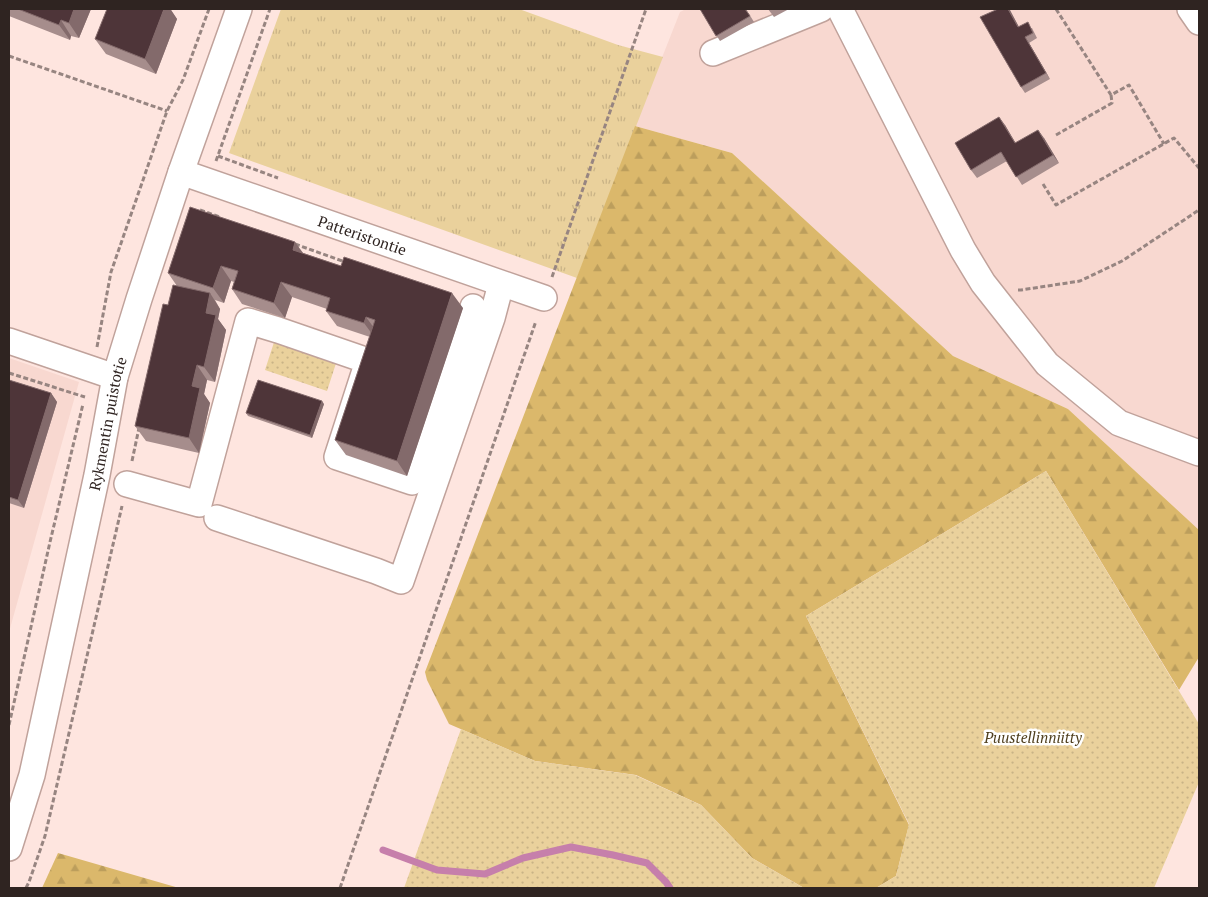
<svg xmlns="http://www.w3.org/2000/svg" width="1208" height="897" viewBox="0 0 1208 897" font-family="'PT Serif',serif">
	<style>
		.built { fill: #f8d8d0 }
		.grass { fill: url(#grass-tufts) }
		.forest { fill: url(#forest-firs) }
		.park { fill: url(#park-dots) }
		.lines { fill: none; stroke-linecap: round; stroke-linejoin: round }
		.stream { stroke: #c67fab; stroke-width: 7 }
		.minor-casing { stroke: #c0a29b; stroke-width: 28 }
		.path { stroke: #978581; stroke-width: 3; stroke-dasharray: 5 2.5; stroke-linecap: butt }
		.minor { stroke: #fff; stroke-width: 25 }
		.wall { fill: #a68d8c }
		.shaded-wall { fill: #836a6b }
		.building { fill: #4e3539; stroke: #836a6b }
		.labels { text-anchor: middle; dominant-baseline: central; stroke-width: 5; stroke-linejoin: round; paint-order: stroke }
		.street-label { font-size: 15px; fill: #2f2421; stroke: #fff }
		.park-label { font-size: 15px; font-style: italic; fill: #4f3f1e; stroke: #fff }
	</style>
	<defs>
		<pattern id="grass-tufts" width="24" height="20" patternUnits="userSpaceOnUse" patternTransform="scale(1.25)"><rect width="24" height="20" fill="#ead19c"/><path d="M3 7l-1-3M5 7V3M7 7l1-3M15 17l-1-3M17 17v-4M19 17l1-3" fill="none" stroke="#c9b386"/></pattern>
		<pattern id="forest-firs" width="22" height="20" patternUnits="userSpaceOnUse" patternTransform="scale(1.25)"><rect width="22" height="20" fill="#dbb86b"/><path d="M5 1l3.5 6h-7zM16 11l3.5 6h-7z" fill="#bc9e5c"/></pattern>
		<pattern id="park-dots" width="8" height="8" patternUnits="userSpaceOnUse" patternTransform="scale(1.25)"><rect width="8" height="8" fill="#ead19c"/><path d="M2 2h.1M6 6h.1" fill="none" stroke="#c9b386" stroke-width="1.8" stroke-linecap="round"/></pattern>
	</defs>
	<rect width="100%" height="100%" fill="#fee5df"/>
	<path class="built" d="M686,9H1199V530L1068,409L953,356L732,153L635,126L680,12Z
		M9,358L79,382L9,632Z"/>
	<path class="grass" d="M281,9H519L618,45L663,57L577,278L229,153Z"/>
	<path class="forest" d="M635,126L732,153L953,356L1068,409L1199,530V657L1179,690L1046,471L806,616L909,825L896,876L876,888H804L752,858L701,805L636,775L535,761L449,724L427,680L425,672Z
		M58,853L179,888H42Z"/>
	<path class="park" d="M278,330L340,351L327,391L265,370Z
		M1046,471L1199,724V782L1154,888H876L896,876L909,824L806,616Z
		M461,729L535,761L635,775L701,805L752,858L804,888H404Z"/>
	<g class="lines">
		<path class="stream" d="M383,850L437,870L485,874L523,858L571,847L613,855L647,863L666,882L670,888"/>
		<g class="minor-casing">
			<g id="minor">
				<path d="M840,9L963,250L983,283L1047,364L1119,423L1199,453"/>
				<path d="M1190,9L1199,22"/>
				<path d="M713,53L821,9"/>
				<path id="s1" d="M181,172L544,298"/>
				<path d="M9,341L115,377"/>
				<path d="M127,484L199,504L248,321L278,330L368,361L337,457L412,482L473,307"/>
				<path d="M217,518L376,571L401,581L492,318L501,284"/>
				<path id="s2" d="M9,848L32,775L97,475L115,377L139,299L181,172L239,9"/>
			</g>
		</g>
		<path class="path" d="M1056,9L1111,95L1129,85L1164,144
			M9,56L167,111
			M1056,135L1112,103L1111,95
			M218,156L278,178
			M216,161L270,9
			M1043,184L1056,205L1174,138L1199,168
			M200,210L220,217
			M295,244L345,262
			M552,277L646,9
			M1018,290H1021L1080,281L1122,261L1199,210
			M97,347L111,272L167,111L183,80L209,9
			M9,373L85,397
			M132,461L139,428
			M9,725L50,542L83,404
			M26,888L29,882L45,836L122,506
			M340,888L536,321"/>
		<use href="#minor" class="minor"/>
	</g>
	<path class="wall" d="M9,9H91L79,38L71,36L70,40L9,16Z
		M700,9H746L754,22L720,41Z
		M768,9H789L774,17Z
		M1009,9L1019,27L1032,28L1037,38L1029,43L1050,79L1025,93L1021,87Z
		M171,10L177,19L156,74L106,54L95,39Z
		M1005,125L1015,143L1044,138L1059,163L1022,185L1007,161L977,178L971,170Z
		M303,253L463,308L407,476L346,455L335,440L370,337L337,326L326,311L327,309L292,297L285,318L242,304L232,289L234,282L231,281L224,303L215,300L220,309L218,319L226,330L215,382L207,380L204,394L210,403L199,453L146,441L135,426L168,305L177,286L168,273Z
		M9,380L51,393L57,402L24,508L9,503Z
		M324,404L312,438L248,416L246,413Z"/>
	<path class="shaded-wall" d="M74,9H91L79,38L69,23Z
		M164,9H172L171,10L177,19L156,74L145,59Z
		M1008,9L1010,10L1022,33L1018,27Z
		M61,20L71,36L70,40L59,25Z
		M1025,37L1029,43L1050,79L1046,73Z
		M999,117L1005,125L1021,152L1015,143Z
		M1038,130L1044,138L1059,163L1053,155Z
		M295,242L306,257L293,250Z
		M221,266L231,281L224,303L213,288Z
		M281,282L292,297L285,318L274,303Z
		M210,293L220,309L218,319L226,330L215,382L204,367L206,313Z
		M452,293L463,308L407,476L397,461Z
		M366,317L377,332L375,338L364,323Z
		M197,365L207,380L204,394L210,403L199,453L189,438L192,386Z
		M51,393L57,402L24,508L18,500Z
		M322,401L324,404L312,438L310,435Z"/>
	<path class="building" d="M18,9H74L69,23L61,20L59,25Z
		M107,9H164L145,59L95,39Z
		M700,9H745L750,16L716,36Z
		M998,9H1008L1018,27L1028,22L1033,33L1025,37L1046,73L1021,87L980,17Z
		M999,117L1015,143L1038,130L1053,155L1016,177L1001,152L971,170L955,143Z
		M190,207L295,242L293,250L341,266L344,257L452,293L397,461L335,440L375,320L366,317L364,323L326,311L330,298L281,282L274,303L232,289L238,271L221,266L213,288L168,273Z
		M173,285L210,293L206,313L216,315L204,367L197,365L192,386L200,388L189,438L135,426L163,304L168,305Z
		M9,380L51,393L18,500L9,497Z
		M258,380L322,401L310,435L246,413Z"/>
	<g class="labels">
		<g class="street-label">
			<text stroke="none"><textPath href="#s1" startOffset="192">Patteristontie</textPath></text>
			<text stroke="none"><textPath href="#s2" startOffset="436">Rykmentin puistotie</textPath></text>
		</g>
		<g class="park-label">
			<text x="1033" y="737">Puustellinniitty</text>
		</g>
	</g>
	<rect width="1208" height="897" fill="none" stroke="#2f2421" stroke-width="20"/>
</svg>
